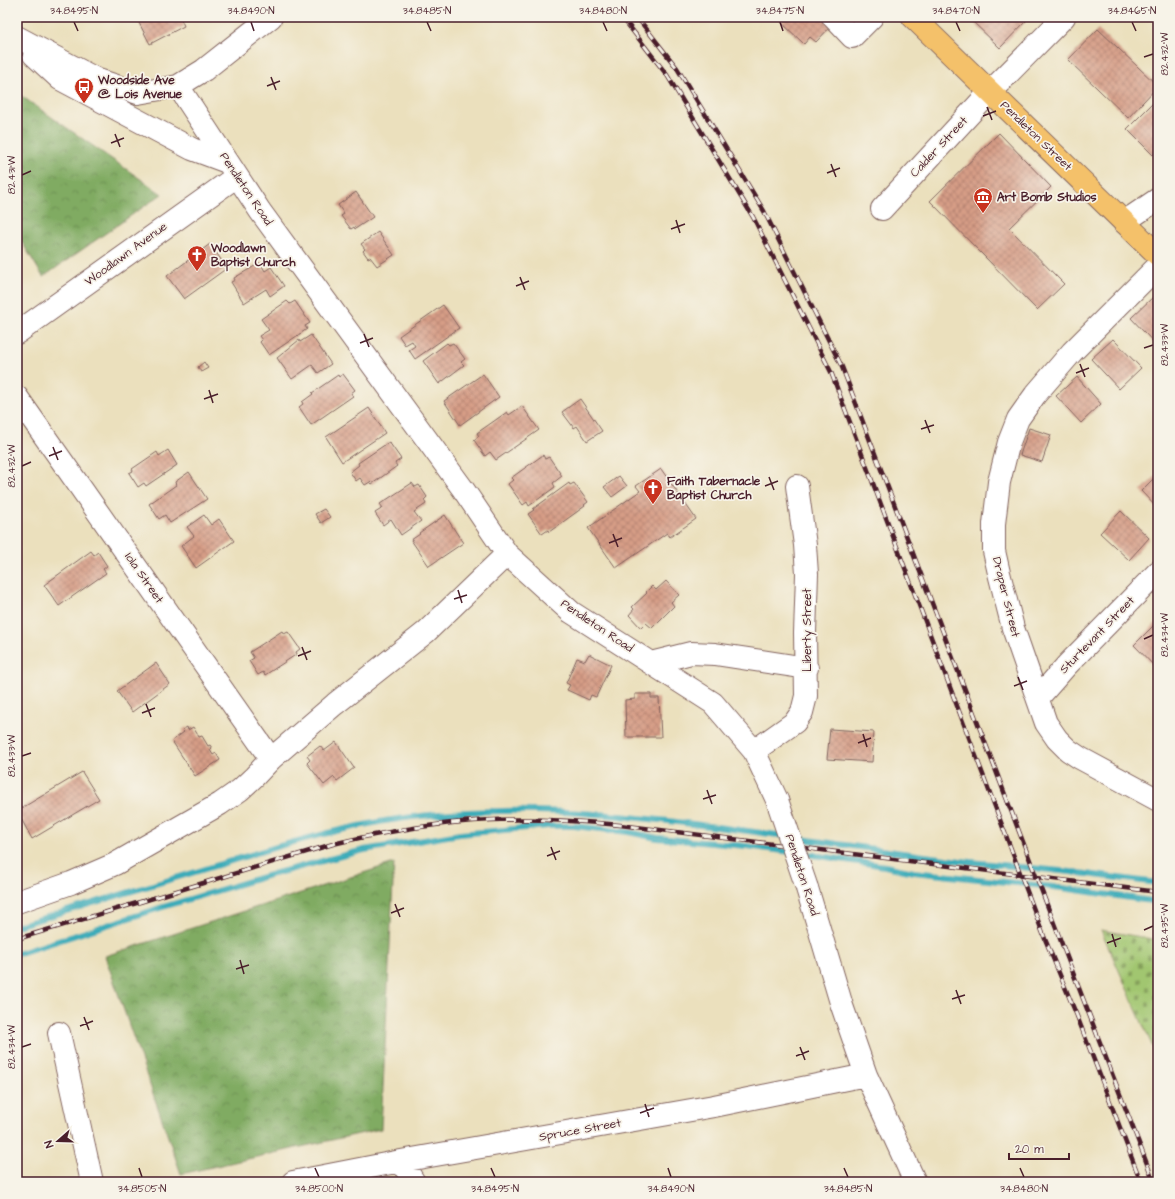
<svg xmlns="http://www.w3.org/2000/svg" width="1175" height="1199" viewBox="0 0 1175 1199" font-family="'Architects Daughter',sans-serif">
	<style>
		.forest { fill: url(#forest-crowns); stroke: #656546 }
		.cemetery { fill: url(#cemetery-stones); stroke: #76724e }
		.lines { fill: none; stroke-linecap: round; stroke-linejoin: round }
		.stream { stroke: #3cacb9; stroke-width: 6 }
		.building { fill: url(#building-cross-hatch) }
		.minor-casing { stroke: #82635e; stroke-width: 24 }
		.major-casing { stroke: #82635e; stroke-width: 24 }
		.minor { stroke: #fff; stroke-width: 22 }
		.major { stroke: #f4c16a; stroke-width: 22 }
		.rail-casing { stroke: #4a1f2b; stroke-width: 4.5 }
		.rail { stroke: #f7f3e8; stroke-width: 3; stroke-dasharray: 9; stroke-linecap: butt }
		.minor-bridge-casing { stroke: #82635e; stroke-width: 24; stroke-linecap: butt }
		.minor-bridge { stroke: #fff; stroke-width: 22 }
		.ticks { fill: none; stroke: #4a1f2b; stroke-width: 1.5 }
		.labels { text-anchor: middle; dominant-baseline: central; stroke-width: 3.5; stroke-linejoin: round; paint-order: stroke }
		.poi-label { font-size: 12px; font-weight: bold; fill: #4a1f2b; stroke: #f7f3e8; text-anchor: start }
		.street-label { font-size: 12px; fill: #4a1f2b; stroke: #f7f3e8 }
		.neatline { fill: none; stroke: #4a1f2b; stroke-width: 1.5 }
		.ticks-label { font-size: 10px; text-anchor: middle; fill: #4a1f2b }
	</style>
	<defs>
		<pattern id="forest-crowns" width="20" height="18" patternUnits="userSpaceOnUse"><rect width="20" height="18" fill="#80ab62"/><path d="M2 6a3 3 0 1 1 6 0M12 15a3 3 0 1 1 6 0" fill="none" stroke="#6b8b51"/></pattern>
		<pattern id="cemetery-stones" width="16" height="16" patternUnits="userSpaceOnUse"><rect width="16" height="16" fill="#a1c670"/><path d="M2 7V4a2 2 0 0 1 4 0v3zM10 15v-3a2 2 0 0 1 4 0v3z" fill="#85a05c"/></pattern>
		<pattern id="building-cross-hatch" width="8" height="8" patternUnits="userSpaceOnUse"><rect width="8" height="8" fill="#d69d86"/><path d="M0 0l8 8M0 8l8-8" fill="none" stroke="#b07f6e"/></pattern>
	</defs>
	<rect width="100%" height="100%" fill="#f7f3e8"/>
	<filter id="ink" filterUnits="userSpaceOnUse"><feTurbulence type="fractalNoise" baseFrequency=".025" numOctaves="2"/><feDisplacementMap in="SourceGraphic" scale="8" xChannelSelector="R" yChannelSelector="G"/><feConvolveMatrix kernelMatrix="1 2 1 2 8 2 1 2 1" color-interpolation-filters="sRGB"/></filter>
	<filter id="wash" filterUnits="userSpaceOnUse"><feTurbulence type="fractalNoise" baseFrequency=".012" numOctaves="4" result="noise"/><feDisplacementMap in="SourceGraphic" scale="16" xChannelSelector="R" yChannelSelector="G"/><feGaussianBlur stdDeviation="0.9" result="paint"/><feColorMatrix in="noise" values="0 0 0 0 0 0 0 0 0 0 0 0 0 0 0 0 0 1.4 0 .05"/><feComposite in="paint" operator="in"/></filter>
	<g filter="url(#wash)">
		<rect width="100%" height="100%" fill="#ebe0bd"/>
		<path class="forest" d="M17,93L162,194L43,277L17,234Z
			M394,863L381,1129L181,1174L105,956Z"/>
		<path class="cemetery" d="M1101,930L1158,940V1059Z"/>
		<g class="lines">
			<path class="stream" d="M794,838L961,861L1071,872L1158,883
				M800,853L885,866L914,872L1062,888L1158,902
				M17,926C78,907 140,889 202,870C271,848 340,826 412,817C536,801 662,819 785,836
				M17,954L163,907L273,874L364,850L460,834L548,826H574L628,832L657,838L746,846L791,852"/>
		</g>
		<g id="blocks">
			<path class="building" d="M136,17H180L184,26L150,44Z
				M785,17H826L833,24L816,42L810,37L804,44L781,22Z
				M968,17H1022L1026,21L1000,48Z
				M1098,29L1158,86L1128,118L1068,60Z
				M1158,98V149L1153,155L1127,129Z
				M999,133L1051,187L1009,228L1064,284L1037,310L930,201Z
				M356,192L373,217L355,229L354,227L351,229L341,216L344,214L338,205Z
				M378,232L394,255L377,266L370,257L368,258L363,251L365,249L361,244Z
				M210,244L227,268L184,299L167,276Z
				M260,263L265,271L271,267L284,286L270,296L266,289L244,303L231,282L235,280L234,278Z
				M1153,297L1158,302V347L1131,318Z
				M287,301L290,304L295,301L310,323L305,326L307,329L269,355L260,342L262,340L259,336L269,330L261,319Z
				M443,305L459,328L415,359L409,350L415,346L412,341L405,345L399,336Z
				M311,335L331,364L318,373L312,365L292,379L277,358L299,340L300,342Z
				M1113,339L1141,368L1119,389L1091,359Z
				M447,343L449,345L453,343L465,359L461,362L464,365L439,384L423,361Z
				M204,362L208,368L201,372L198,367Z
				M343,374L355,390L351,393L353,396L311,425L299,407L303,404L302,402L313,394L312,393L338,375L339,377Z
				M483,374L499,397L460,425L444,401Z
				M1077,377L1101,404L1081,423L1056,396Z
				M580,399L602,431L587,441L577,426L574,428L562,412Z
				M522,406L539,430L496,460L490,452L485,456L474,440L479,436L477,433L507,412L509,415Z
				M369,408L385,433L342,462L326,437Z
				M1029,428L1051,435L1042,462L1020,455Z
				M389,442L401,459L395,463L397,466L372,484L370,482L365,485L360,478L356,481L350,472L359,465L358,463Z
				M168,450L177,465L146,486L144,483L138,487L129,473L133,471L132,469L157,452L159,456Z
				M543,455L545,459L549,457L562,476L553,483L555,487L529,506L527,502L523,505L508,484L513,480L511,478Z
				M661,469L696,519L670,537L667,533L616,568L588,528L640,491L636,486Z
				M189,472L207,499L170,523L165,515L159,519L149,504L176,485L175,482Z
				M1158,474V509L1141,491Z
				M619,476L627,486L612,497L604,487Z
				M412,483L415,487L419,485L427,497L424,500L426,504L414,512L421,521L401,535L391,519L383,525L375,513L383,508L380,504Z
				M569,483L570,485L574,483L588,502L584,505L585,506L549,532L548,530L542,534L528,514L534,510L533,509Z
				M324,509L330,517L321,523L315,514Z
				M1121,511L1149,538L1129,560L1100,533Z
				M204,515L211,525L219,519L234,541L196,568L181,546L194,536L187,527Z
				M445,515L463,543L429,566L411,540L420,534L419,533Z
				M91,551L94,555L98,552L107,566L103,569L106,573L59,606L44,585Z
				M666,581L679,595L671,602L674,606L652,628L646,623L641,628L629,615L634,609L632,607L647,593L646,592L652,586L656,590Z
				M1156,623L1158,625V670L1134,645Z
				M282,631L284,634L288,632L300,649L296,652L297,654L265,675L263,672L258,675L249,661L254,658L250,652Z
				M589,654L611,665L596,697L591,695L589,700L567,690L570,685L566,683L577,658L585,661Z
				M156,663L170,684L132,712L117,691Z
				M635,694H651V698H659L661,737H626L625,700L635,699Z
				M187,727L188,730L193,727L199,737L202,736L208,746L210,745L212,748L210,750L213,755L216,753L220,760L195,776L172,741L184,732L182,730Z
				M830,729L874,732L872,762L827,759Z
				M336,742L354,768L337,781L334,777L324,785L307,763L310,760L307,756L320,746L324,751Z
				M82,772L99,799L32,839L17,811Z"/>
		</g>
	</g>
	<g filter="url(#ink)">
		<use href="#blocks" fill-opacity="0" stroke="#82635e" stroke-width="1"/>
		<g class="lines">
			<g class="minor-casing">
				<path id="minor" d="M833,17L852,37L872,17
					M17,37L98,80L138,93L178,86L204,70L271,17
					M34,55L60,79L192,149L227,162
					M178,86L260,211L463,489L507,554L571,612L713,703L754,751L777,800
					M882,209L990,92L1064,17
					M1124,222L1158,199
					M1158,266L1072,352L1035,395L1018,419L1009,442L999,482L994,524V551L999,573L1013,628L1046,723L1057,739L1068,750L1080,758L1158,800
					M17,333L237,176
					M17,397L271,759
					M651,663L691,653L715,654L807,668
					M1038,698L1067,665L1158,572
					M754,751L795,722L802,712L806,696L805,633L807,574L805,545L797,486
					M807,888L842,1006L866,1075L915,1182
					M17,902L71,883L115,864L220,804L240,790L254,777L271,759L335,704L426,632L507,554
					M59,1033L92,1182
					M401,1161L414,1182
					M293,1182L401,1161L714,1106L866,1075"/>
			</g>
			<g class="major-casing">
				<path id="major" d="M913,17L1158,255"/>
			</g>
			<use href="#minor" class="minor"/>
			<use href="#major" class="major"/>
			<g class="rail-casing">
				<path id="rail" d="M622,17L667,75L753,217L831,372L1045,939L1077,1016L1141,1182
					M637,17L677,68L764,211L842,367L1065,952L1154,1182
					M17,939L333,844C375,834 418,826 462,822C514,817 567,820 620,825L1158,892"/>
			</g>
			<use href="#rail" class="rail"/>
			<g class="minor-bridge-casing">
				<path id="minor-bridge" d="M777,800L807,888"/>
			</g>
			<use href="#minor-bridge" class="minor-bridge"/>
		</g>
	</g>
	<path class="ticks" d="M74,22L78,31M251,22L254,31M427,22L431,31M603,22L607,31M780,22L783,31M956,22L960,31M1132,22L1136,31M1144,57L1153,54M271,77L276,90M267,86L280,81M987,107L992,120M983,116L996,111M115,134L120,147M111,143L124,138M831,164L836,177M827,173L840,168M22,175L31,171M676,220L680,233M671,229L685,224M520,277L525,290M516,286L529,281M364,334L369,347M360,343L373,338M1144,348L1153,345M1080,364L1085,377M1076,373L1089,368M209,390L213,403M204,399L218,394M925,420L930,433M921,429L934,425M53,447L58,460M49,456L62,451M22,466L31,462M769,477L774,490M765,486L778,481M613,534L618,547M609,543L622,538M458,590L462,603M454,599L467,595M1144,639L1153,635M302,647L307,660M298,656L311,651M1018,677L1023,690M1014,686L1027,681M146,704L151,717M142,713L155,708M863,734L867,747M858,743L871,738M22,756L31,753M707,790L712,804M703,799L716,795M551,847L556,860M547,856L560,851M395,904L400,917M391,913L404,908M1144,930L1153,926M1112,934L1116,947M1107,943L1121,938M240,960L244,974M236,969L249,965M956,990L961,1004M952,999L965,995M84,1017L89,1030M80,1026L93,1021M22,1047L31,1044M800,1047L805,1060M796,1056L809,1051M645,1104L649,1117M640,1113L654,1108M139,1168L142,1177M315,1168L319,1177M491,1168L495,1177M668,1168L671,1177M844,1168L848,1177M1020,1168L1024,1177"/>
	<defs>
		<g id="bus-pin" transform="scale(1)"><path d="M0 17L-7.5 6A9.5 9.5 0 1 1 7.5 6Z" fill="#c8321e" stroke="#f7f3e8"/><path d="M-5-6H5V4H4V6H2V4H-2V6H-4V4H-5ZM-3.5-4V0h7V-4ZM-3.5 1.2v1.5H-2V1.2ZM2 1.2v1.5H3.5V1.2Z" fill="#fff"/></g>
		<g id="museum-pin" transform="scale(1)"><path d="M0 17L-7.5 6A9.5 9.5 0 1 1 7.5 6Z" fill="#c8321e" stroke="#f7f3e8"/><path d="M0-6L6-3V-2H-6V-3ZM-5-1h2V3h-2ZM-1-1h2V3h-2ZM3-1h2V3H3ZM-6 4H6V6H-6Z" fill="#fff"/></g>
		<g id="church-pin" transform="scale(1)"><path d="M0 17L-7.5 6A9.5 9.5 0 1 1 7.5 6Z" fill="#c8321e" stroke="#f7f3e8"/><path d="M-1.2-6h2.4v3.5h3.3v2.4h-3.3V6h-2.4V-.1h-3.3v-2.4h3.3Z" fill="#fff"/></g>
	</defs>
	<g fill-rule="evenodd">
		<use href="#bus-pin" x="84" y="87"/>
		<use href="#museum-pin" x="983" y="197"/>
		<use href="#church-pin" x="197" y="255"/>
		<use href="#church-pin" x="653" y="488"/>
	</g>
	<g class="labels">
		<g class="poi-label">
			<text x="98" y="80">Woodside Ave<tspan x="98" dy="14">@ Lois Avenue</tspan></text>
			<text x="997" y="197">Art Bomb Studios</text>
			<text x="211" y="248">Woodlawn<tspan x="211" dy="14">Baptist Church</tspan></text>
			<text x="667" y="481">Faith Tabernacle<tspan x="667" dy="14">Baptist Church</tspan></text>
		</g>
		<g class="street-label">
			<text transform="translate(1036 136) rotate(44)">Pendleton Street</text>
			<text transform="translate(939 147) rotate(-47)">Calder Street</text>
			<text transform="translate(246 189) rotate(56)">Pendleton Road</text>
			<text transform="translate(126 254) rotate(-36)">Woodlawn Avenue</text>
			<text transform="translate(144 578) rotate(55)">Iola Street</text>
			<text transform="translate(1006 597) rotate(76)">Draper Street</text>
			<text transform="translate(597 626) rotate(34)">Pendleton Road</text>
			<text transform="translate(807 630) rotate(-90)">Liberty Street</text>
			<text transform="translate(1097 635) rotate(-46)">Sturtevant Street</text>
			<text transform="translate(802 875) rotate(72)">Pendleton Road</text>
			<text transform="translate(580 1130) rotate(-10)">Spruce Street</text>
		</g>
	</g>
	<rect width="1175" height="1199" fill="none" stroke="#f7f3e8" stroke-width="44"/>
	<g transform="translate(58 1141) rotate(250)" stroke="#f7f3e8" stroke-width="3" paint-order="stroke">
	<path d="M0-3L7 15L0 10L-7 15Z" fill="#4a1f2b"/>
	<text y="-6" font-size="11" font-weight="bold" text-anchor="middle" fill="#4a1f2b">N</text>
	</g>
	<path d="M1009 1153v6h60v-6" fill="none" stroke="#4a1f2b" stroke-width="2"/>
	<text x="1015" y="1153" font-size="12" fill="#4a1f2b" stroke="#f7f3e8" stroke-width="3" paint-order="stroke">20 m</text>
	<rect x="22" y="22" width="1131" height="1155" class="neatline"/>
	<g class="ticks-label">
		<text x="74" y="14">34.8495°N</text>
		<text x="251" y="14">34.8490°N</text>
		<text x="427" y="14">34.8485°N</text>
		<text x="603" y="14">34.8480°N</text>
		<text x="780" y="14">34.8475°N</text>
		<text x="956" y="14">34.8470°N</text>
		<text x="1132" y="14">34.8465°N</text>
		<text transform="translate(1164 54) rotate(-90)" y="4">82.432°W</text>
		<text transform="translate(11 175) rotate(-90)" y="4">82.431°W</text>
		<text transform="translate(1164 345) rotate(-90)" y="4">82.433°W</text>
		<text transform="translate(11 466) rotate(-90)" y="4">82.432°W</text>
		<text transform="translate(1164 635) rotate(-90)" y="4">82.434°W</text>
		<text transform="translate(11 756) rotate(-90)" y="4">82.433°W</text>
		<text transform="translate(1164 926) rotate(-90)" y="4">82.435°W</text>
		<text transform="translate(11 1047) rotate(-90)" y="4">82.434°W</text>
		<text x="142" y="1192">34.8505°N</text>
		<text x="319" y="1192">34.8500°N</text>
		<text x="495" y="1192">34.8495°N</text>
		<text x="671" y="1192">34.8490°N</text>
		<text x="848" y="1192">34.8485°N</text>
		<text x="1024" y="1192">34.8480°N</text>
	</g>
</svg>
